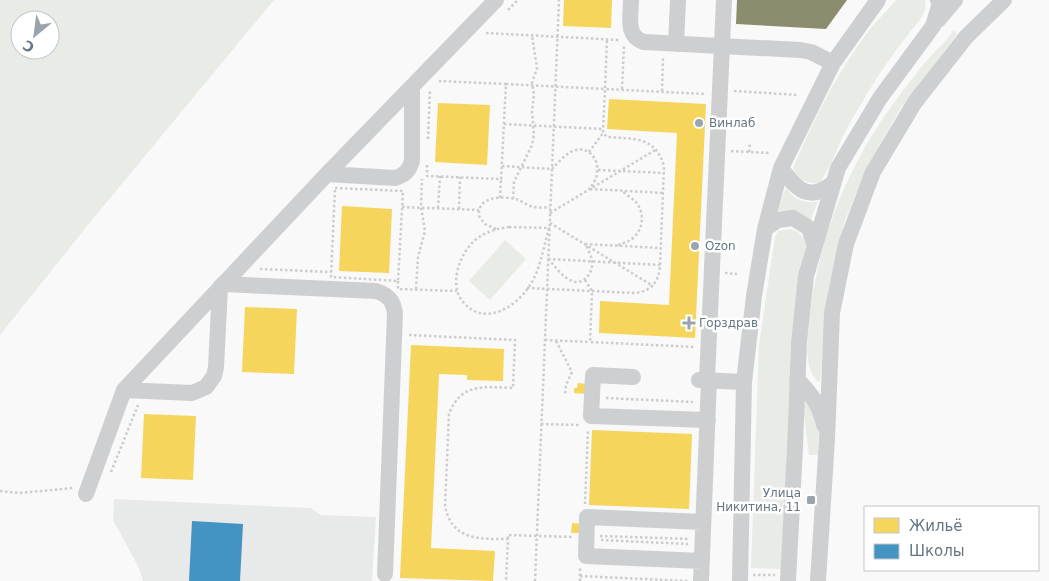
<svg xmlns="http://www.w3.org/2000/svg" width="1049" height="581" viewBox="0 0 1049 581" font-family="'DejaVu Sans',sans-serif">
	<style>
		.built { fill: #e8e9e9 }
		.green { fill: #e8ebe6; fill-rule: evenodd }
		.homes { fill: #f6d55c }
		.schools { fill: #4393c3 }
		.industry { fill: #8c8c6e }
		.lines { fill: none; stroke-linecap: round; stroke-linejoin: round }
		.path { stroke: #cbcccd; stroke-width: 2.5; stroke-dasharray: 2.5 2.5; stroke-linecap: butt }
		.minor { stroke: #cecfd0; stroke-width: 16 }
		.poi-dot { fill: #99a4ac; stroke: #fff; stroke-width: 2 }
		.labels { text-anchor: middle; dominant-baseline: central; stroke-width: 5; stroke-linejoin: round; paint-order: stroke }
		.poi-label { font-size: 12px; fill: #657683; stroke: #fff; text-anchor: start }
	</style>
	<rect width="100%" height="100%" fill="#f9f9f9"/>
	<path class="built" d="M114,499L311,508L321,515L376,517L372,581H143L139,568L113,520Z"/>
	<path class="green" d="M0,0H274L96,215L0,335ZM20,20H50V50H20Z
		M896,0H925C929,13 914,26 907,36C883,66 864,98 845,132C838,146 829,172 819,183C807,184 797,179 793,168C814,119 838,70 870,29C878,19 888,10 896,0Z
		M954,30L957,34L900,109L867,167L844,223L828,291L820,381L818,382C802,365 808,338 810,316C818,238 849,163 896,100C907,85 919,69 932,55C939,47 948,39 954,30Z
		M786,187C792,198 805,205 818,201L810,222L798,211H778Z
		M791,229L798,232L807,242L797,286L791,341L782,569L751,568L759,345L775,237L778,231Z
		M505,240L526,259L490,300L469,281Z
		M805,401H808L819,426L818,455H809L803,407Z"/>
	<path class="homes" d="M564,0H612L611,28L563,26Z
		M609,99L706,104L695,338L599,333L600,301L669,305L677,133L607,129Z
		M438,103L490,105L487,165L435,162Z
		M342,206L392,209L389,273L339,271Z
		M245,307L297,309L294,374L242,372Z
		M411,345L504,349L503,381L467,380V375L439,374L431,548L495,551L493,581L400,578Z
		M578,383L588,384L587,394L574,393V388H577Z
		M144,414L196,416L193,480L141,478Z
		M592,430L692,434L689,509L589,505Z
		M572,523L582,524L581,533H571Z"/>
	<path class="schools" d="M192,521L243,524L240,581H189Z"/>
	<path class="industry" d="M737,0H847L826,29L736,24Z"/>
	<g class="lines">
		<path class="path" d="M508,10L518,0
			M486,33L620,40
			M506,84L605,89L607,39
			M622,89L624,45
			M662,91L663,58
			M734,91L798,95
			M504,124L603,129
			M428,139L430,90
			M731,151L769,153
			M589,152L603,133
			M749,152L750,144
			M427,165V176L501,179L506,84L438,81
			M502,166L552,169C558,163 565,154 573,151C587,145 599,158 597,172C597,179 593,184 589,189
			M598,170L665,173
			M335,188L403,191L398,281L331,277Z
			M590,189L664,193
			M500,198L501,179
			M513,199L514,182L532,145L534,135L532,112L534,94L532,83L537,68L532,36
			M402,207L479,210
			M438,208L440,176
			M459,209L460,177
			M550,213L657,149
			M550,223L653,286
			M509,227L549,228C544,245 541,266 532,282C519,305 486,328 464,303C448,286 459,255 474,241C484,232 496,229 509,227Z
			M496,229L485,224L479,216C477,196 502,196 516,199C522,201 528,206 534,207C539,208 545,207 550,208
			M585,244L661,248
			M618,245C623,243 629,242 633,238C644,229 645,212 635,201C631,198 626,194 622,191
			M548,259L660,265
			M548,259C555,266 562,277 572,281C584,286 594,272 592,260C591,255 588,250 586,245
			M260,269L331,272
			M725,273L737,274
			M585,280L592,291L590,342L695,347
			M398,281V289L457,291
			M527,288L635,293C651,291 658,283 660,267L664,166C655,136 634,139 607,137L603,133L605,89L705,94
			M416,289L418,257L425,231L421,207L422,179
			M409,335L515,340L513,388C485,387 461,382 449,414L445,506C452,541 480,539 508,539L506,581
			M545,340L590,342
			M556,341L572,372L566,385L565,395
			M606,398L693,402
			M541,424L579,425
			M111,472L138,405
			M0,491L20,493L73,488
			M585,504L588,430
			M600,536L690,539
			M508,539V535L572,537
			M601,540L688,544
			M753,575H775
			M580,576L688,581
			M535,581L559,0
			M580,581V568"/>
		<path class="minor" d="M631,0C631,16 625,36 644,42L800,50L811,52L833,63
			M938,20L955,0
			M676,44L678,0
			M781,168C796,189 809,203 833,183
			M327,174L395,178C405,175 409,171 412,161V87
			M765,229L778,220L793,218L809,228L815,246
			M223,284L376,291C388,295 393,300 395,313L385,574
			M633,377L593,375L591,416L708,420
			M797,379C811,394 820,405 824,425
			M699,380L744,382
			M707,380L724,0
			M124,390L192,393L206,387L214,376L216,367L220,287
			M86,494L124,390L327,174L496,0
			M702,561L586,556L587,517L703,522
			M701,581L709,380
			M740,581L744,382L754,296L765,229L781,168L833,63L878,0
			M788,581L795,447L799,342L806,276L838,168L880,98L933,26L940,3L938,0
			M818,581L827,439L832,313L846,244L873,172L915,102L966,37L1004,0"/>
	</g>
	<g class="poi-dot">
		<circle cx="699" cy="123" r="5"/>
		<circle cx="695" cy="246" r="5"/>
		<path d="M686.5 315.5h5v5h5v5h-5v5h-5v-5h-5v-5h5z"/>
		<rect x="806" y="495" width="10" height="10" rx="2.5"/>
	</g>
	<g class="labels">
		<g class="poi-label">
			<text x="709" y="123">Винлаб</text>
			<text x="705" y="246">Ozon</text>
			<text x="699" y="323">Горздрав</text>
			<text x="801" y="493" text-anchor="end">Улица<tspan x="801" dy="14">Никитина, 11</tspan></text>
		</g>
	</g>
	<rect x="864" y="506" width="175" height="65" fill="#ffffff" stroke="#c1c8cd"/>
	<rect x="874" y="518" width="25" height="15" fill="#f6d55c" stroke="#c1c8cd"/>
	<text x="909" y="531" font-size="15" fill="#657683">Жильё</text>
	<rect x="874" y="544" width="25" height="15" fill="#4393c3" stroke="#c1c8cd"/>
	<text x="909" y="556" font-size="15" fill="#657683">Школы</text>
	<g transform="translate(35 35) rotate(209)"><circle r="24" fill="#ffffff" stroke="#c1c8cd"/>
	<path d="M0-4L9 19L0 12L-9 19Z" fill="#99a4ac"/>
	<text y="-8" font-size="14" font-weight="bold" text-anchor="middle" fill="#657683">С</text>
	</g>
</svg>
